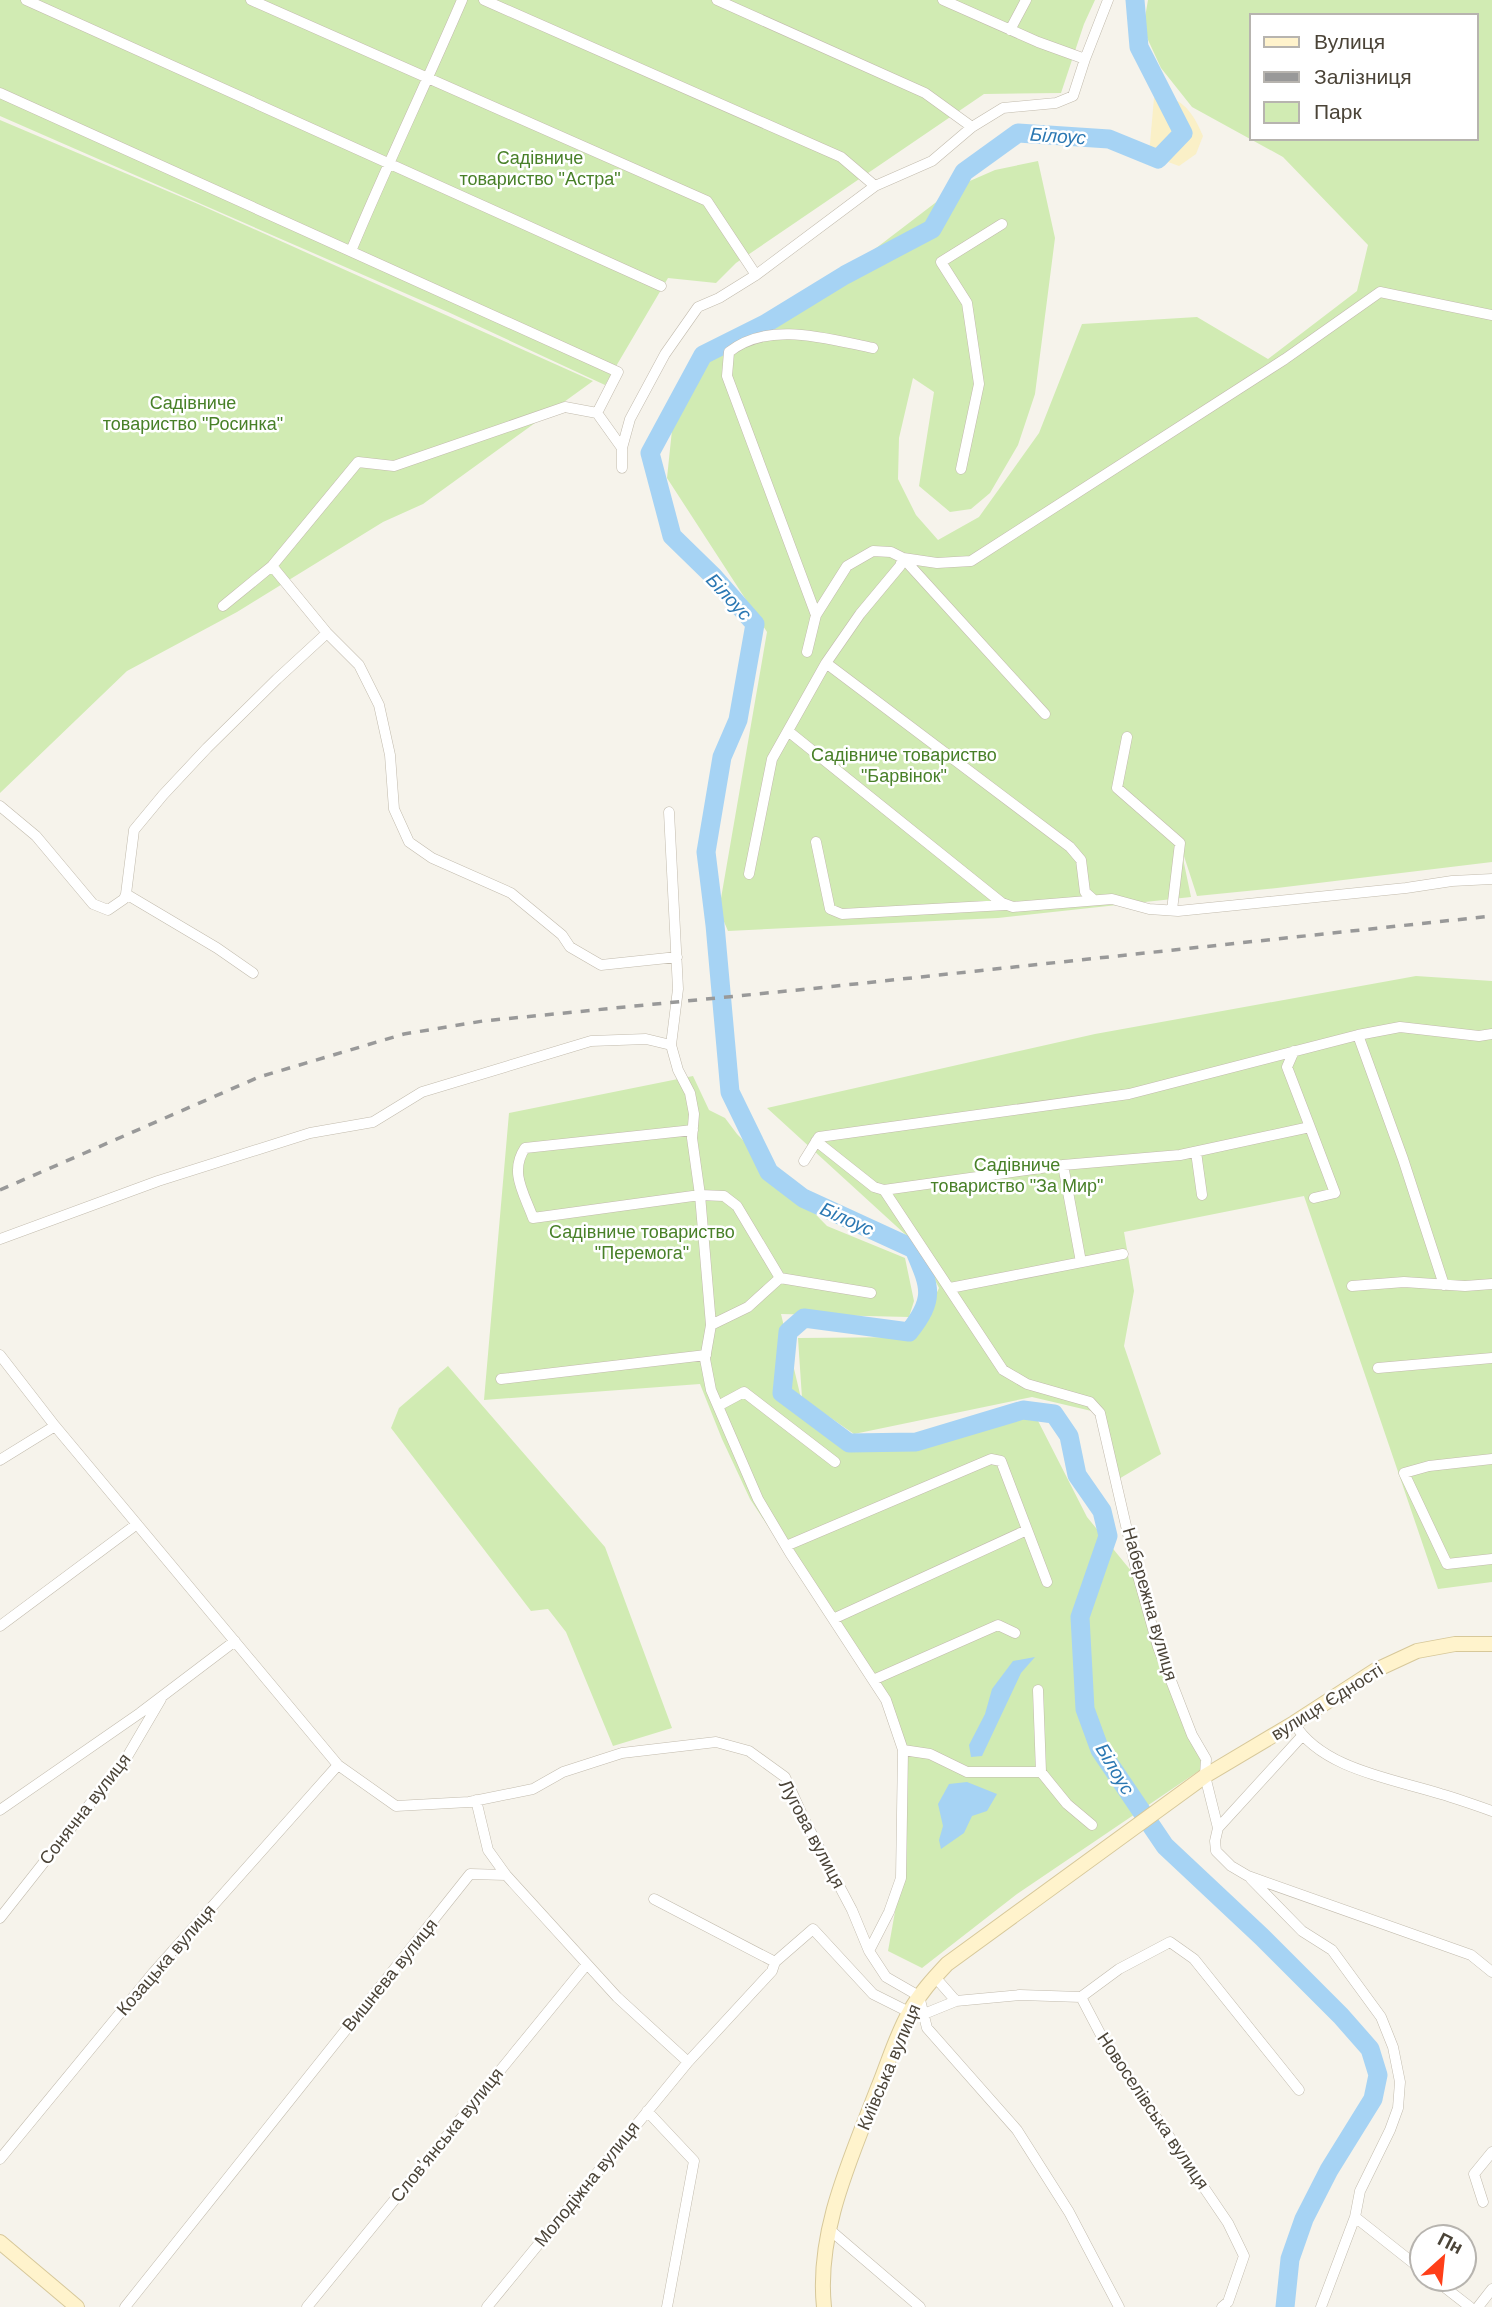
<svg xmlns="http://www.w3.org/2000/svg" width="1492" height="2307" viewBox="0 0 1492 2307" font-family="Arial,sans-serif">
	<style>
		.green { fill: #d1ebb3; fill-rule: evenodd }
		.sand { fill: #faf0c7 }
		.water { fill: #a6d3f4 }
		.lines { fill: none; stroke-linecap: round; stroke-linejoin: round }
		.river { stroke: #a6d3f4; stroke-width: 19 }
		.minor-casing { stroke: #c2bbad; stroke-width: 11 }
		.secondary-casing { stroke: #d7c89a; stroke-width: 16 }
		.minor { stroke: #fff; stroke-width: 10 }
		.secondary { stroke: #fff3cc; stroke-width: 14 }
		.rail { stroke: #999; stroke-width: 3.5; stroke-dasharray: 9 9; stroke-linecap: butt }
		.labels { text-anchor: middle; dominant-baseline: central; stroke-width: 5; stroke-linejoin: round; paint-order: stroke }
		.park-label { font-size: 18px; fill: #488028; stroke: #fff }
		.street-label { font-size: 18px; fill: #4b4438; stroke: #fff }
		.water-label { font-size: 19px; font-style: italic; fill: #2b78b3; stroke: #fff }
	</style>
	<rect width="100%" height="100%" fill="#f6f3eb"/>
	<path class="green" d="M0,0H1095L1084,24L1061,93L984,94L736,263L716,283L668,278L605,385L448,312L0,116Z
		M1148,0H1492V862L1277,888L1197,896L1180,844L1191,897L998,918L728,931L719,910L767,632L667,478L675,401L706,357L729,352L761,336L956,187L995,170L1038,161L1055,238L1035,394L1018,445L990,493L971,509L950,512L919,486L934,392L913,378L899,438L898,479L916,515L938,540L979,517L1039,433L1082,324L1197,317L1268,359L1357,291L1368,245L1283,157L1192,107L1161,68L1143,29ZM1252,16H1476V138H1252Z
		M0,120L198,204L593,381L423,504L383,522L237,612L127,671L0,793Z
		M1416,976L1492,981V1582L1438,1589L1304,1196L1124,1232L1134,1291L1124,1346L1161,1454L1117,1480L1100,1413L1032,1397L854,1434L802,1398L798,1338L916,1337L939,1288L918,1246L767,1108L1095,1034Z
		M693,1076L709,1110L725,1118L737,1134L827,1226L905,1258L914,1301L909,1317L781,1314L805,1415L839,1441L869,1450L964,1431L1034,1413L1087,1517L1132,1572L1163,1676L1206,1766L1017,1894L922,1968L888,1951L901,1878L907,1809L899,1724L750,1499L722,1439L700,1384L484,1400L509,1113Z
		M448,1366L605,1547L672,1728L613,1746L566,1632L548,1609L531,1611L391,1428L399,1408Z"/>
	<path class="sand" d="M1165,97C1186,100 1195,118 1203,136L1196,154L1179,166L1149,155L1154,98Z"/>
	<path class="water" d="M1035,1657L1021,1673L982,1756L971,1757L969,1745L985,1714L992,1689L1013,1661Z
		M967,1782L997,1794L987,1811L972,1816L964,1833L941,1849L939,1840L943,1826L938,1804L949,1784Z"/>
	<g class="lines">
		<path class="river" d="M1135,0L1139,47L1183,133L1158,159L1109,139L1018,133L964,172L932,229L845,275L765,324L703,355L650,453L672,536L713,576L755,624L738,720L722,757L706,852L715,925L730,1092L769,1172L803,1198L914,1249C930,1287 936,1298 909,1332L804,1318L788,1332L782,1393L849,1443L916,1442L1023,1410L1054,1414L1069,1436L1077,1475L1102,1511L1108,1536L1080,1617L1085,1709L1100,1750L1165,1846L1262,1937L1341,2016L1370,2049L1378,2075L1373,2099L1329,2170L1304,2219L1290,2259L1285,2307"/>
		<g class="minor-casing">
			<path id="minor" d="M26,0L661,286
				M251,0L707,201L756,275
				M484,0L841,157L875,186
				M717,0L925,93L972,127
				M943,0L1038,42L1085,59
				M1010,30L1026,0
				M0,93L618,372L597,413L622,448
				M351,251C386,167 426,84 462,0
				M622,468V448L630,419L665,354L698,307L719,298L756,275L875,186L932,161L972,127L1003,108L1056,103L1073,96L1085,59L1108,0
				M961,469L979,384L967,303L941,262L1002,224
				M903,558L1045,714
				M272,566L327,633L359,665L379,705L390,755L394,809L409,842L432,858L511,893L562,935L570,947L601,965L677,957
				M223,606L272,566L358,462L394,466L565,407L597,413
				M816,615L727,376L729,352C769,320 828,339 873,348
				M807,652L816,615L847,566L873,551L891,552L903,558L937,563L971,561L1285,359L1380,292L1492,315
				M826,663L1070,847L1081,860L1085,892L1094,900
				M788,731L1002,903L1013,907L1112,899L1149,909L1178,911L1406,888L1452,881L1492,879
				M1127,737L1117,788L1180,843L1172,910
				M0,806L36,836L93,904L108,910L124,899L126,894L134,830L163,795L207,748L277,679L327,633
				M669,812L678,989L671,1045L678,1070L690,1093L694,1114L692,1138L700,1195L711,1325L705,1359L711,1390L758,1499L790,1553L886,1700L903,1750L901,1878L889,1912L869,1951L886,1977L919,1996L927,2028L1017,2130L1069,2212L1119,2307
				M816,842L830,909L842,914L1005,905
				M749,874L772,759L826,663L860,614L900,566L903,558
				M126,894L217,948L253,973
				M1358,1035L1403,1159L1444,1285
				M1310,1127L1335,1193L1314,1198
				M693,1130L525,1148C509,1172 524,1193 533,1218L700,1195L724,1196L737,1206L780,1278L871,1293
				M816,1141L874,1187L884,1190L1063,1165L1180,1155L1310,1127L1287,1067L1294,1051
				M1196,1152L1202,1195
				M804,1161L819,1137L1129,1094L1358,1035L1400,1027L1479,1036L1492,1034
				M1063,1165L1081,1262
				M884,1190L1003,1370L1027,1384L1090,1402L1100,1413L1136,1569L1158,1647L1192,1735L1206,1759L1205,1776L1218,1828L1215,1841L1216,1851L1231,1866L1248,1876L1471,1955L1492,1972
				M0,1239L158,1181L310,1133L373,1122L422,1092L591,1041L646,1039L671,1045
				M1352,1286L1404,1282L1465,1286L1492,1284
				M950,1288L1123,1254
				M711,1325L748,1307L780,1278
				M0,1355L55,1426L338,1765L396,1806L469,1802L533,1789L563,1772L622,1753L716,1742L749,1751L785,1777L805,1821L852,1910L869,1951
				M1378,1368L1492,1358
				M501,1379L706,1355
				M718,1406L744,1392L835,1462
				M1492,1459L1429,1466L1404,1473L1447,1564L1492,1559
				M0,1460L55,1426
				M786,1546L991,1459L1001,1461L1047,1582
				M833,1619L1027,1530
				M0,1626L137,1524
				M873,1680L998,1625L1015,1633
				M1038,1690L1041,1772
				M1294,1723C1321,1769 1394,1779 1441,1794C1458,1799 1475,1805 1492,1811
				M903,1750L930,1754L967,1772H1041L1067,1804L1092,1825
				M476,1800L488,1850L506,1875L617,1997L688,2062
				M0,1810L140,1713L235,1641
				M1218,1828L1302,1736
				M1251,1879L1302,1931L1332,1950L1381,2017L1393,2047L1400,2082L1398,2108L1390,2130L1360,2191L1355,2217L1321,2307
				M0,1918L127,1757L161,1699
				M775,1962L813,1929L873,1994L909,2012
				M935,1977L956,2001L1020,1995L1081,1997L1119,1969L1170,1942L1194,1959L1299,2090
				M1081,1997L1103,2039L1228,2223L1244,2256L1228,2302L1222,2307
				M924,2014L956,2001
				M647,2111L694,2161L667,2307
				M0,2159L153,1973L338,1765
				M1483,2202L1474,2174L1492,2152
				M1355,2217L1422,2270
				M830,2230L920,2307
				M1434,2279L1470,2307
				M125,2307L470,1874L506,1875
				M307,2307L587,1964
				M487,2307L688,2062L772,1971L775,1962L654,1899
				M1478,2307L1492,2289"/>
		</g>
		<g class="secondary-casing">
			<path id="secondary" d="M0,2242L77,2307
				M824,2307C816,2232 851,2158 877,2090C888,2064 896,2035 910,2011C920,1993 933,1979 947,1964L1205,1776L1294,1723L1376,1670L1417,1651L1455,1644H1492"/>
		</g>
		<use href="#minor" class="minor"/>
		<use href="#secondary" class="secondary"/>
		<path class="rail" d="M0,1190L259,1077L404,1034L483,1021L808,989L1492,916"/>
	</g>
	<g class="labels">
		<g class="park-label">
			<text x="540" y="158">Садівниче<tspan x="540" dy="21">товариство "Астра"</tspan></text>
			<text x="193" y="403">Садівниче<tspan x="193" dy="21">товариство "Росинка"</tspan></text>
			<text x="904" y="755">Садівниче товариство<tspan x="904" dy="21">"Барвінок"</tspan></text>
			<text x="1017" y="1165">Садівниче<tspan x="1017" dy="21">товариство "За Мир"</tspan></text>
			<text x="642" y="1232">Садівниче товариство<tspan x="642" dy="21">"Перемога"</tspan></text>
		</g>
		<g class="street-label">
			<text transform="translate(1150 1604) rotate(74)">Набережна вулиця</text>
			<text transform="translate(1327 1702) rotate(-32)">вулиця Єдності</text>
			<text transform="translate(85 1809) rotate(-52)">Сонячна вулиця</text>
			<text transform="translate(812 1834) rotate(62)">Лугова вулиця</text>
			<text transform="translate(166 1960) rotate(-49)">Козацька вулиця</text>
			<text transform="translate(390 1975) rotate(-51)">Вишнева вулиця</text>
			<text transform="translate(889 2067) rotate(-67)">Київська вулиця</text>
			<text transform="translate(1153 2111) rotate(56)">Новоселівська вулиця</text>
			<text transform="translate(447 2135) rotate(-51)">Словʼянська вулиця</text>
			<text transform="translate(587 2184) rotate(-51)">Молодіжна вулиця</text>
		</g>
		<g class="water-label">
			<text transform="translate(1058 136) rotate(4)">Білоус</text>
			<text transform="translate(729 597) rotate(47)">Білоус</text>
			<text transform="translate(847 1219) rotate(24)">Білоус</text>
			<text transform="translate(1115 1769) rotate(59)">Білоус</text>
		</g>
	</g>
	<rect x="1250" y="14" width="228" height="126" fill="#ffffff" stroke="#b7b4af" stroke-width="2"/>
	<rect x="1264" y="37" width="35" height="10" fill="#fff3cc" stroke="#b7b4af" stroke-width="2"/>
	<text x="1314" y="49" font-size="21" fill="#4b4438">Вулиця</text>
	<rect x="1264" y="72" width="35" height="10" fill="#999999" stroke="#b7b4af" stroke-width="2"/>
	<text x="1314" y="84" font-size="21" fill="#4b4438">Залізниця</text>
	<rect x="1264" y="102" width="35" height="21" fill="#d1ebb3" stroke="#b7b4af" stroke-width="2"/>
	<text x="1314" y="119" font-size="21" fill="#4b4438">Парк</text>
	<g transform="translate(1443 2258) rotate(27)"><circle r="33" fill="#ffffff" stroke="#b7b4af" stroke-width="2"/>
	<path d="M0-5L12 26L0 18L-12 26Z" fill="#ff3f19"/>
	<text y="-10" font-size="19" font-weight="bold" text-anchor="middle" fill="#4b4438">Пн</text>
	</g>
</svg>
